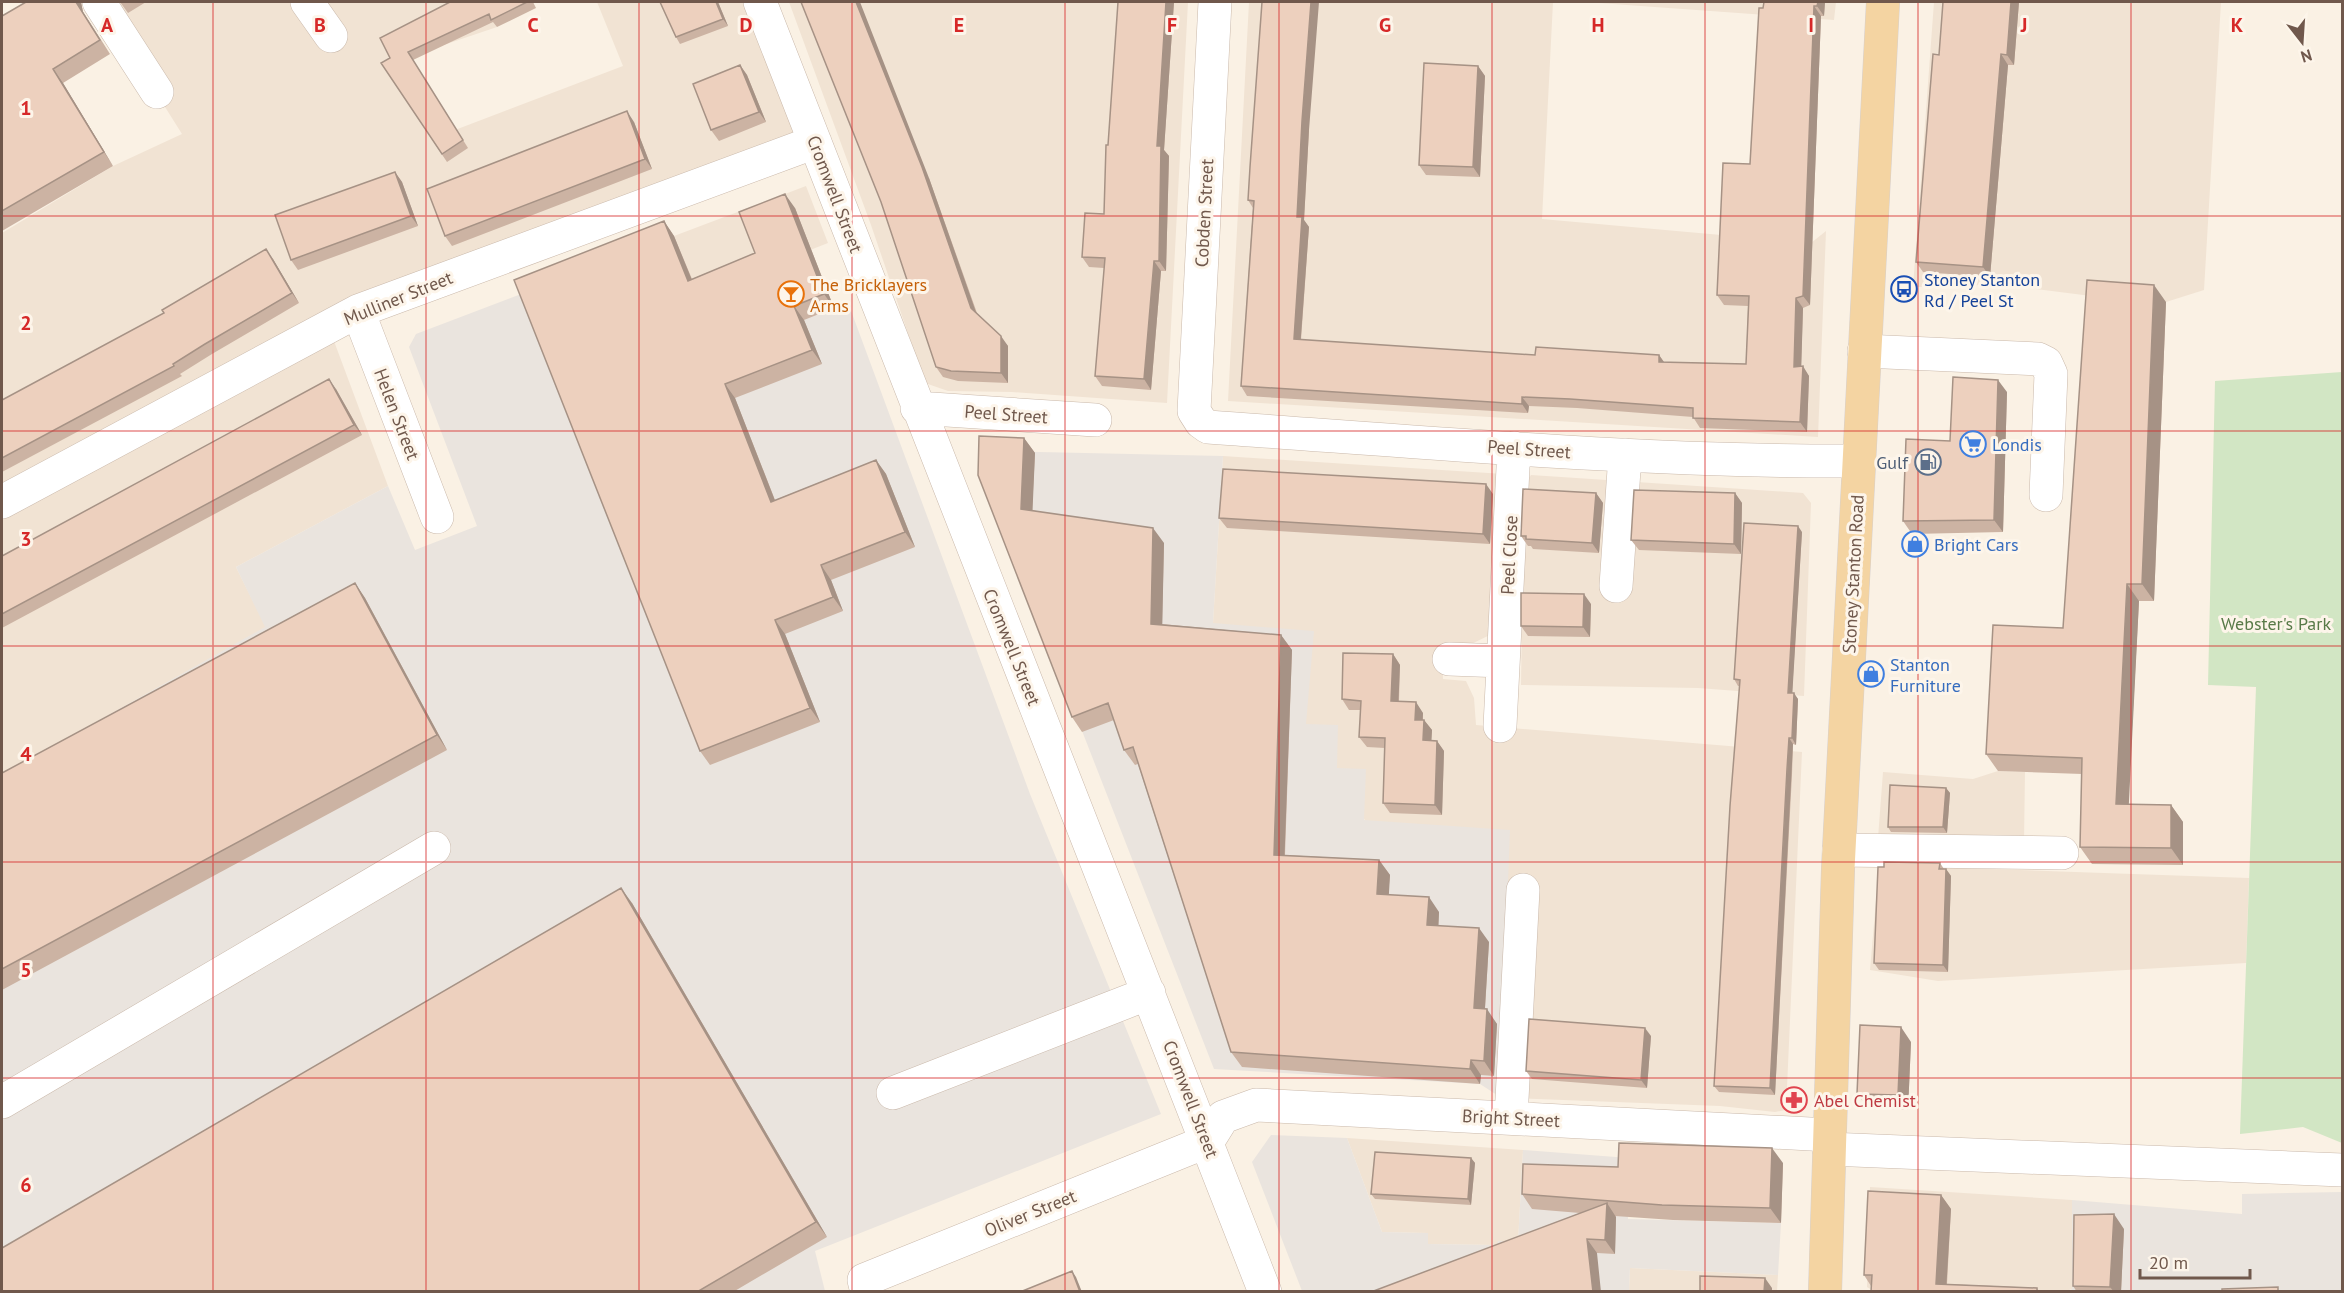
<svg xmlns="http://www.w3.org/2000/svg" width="2344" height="1293" viewBox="0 0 2344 1293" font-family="'PT Sans',sans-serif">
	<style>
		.residential { fill: #f1e3d3 }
		.industrial { fill: #eae4de }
		.green { fill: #d2e6c4 }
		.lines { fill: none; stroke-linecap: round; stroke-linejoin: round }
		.minor-casing { stroke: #cab9ab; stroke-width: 34 }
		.major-casing { stroke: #d7d0cd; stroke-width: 34 }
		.minor { stroke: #fff; stroke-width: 33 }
		.major { stroke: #f4d4a2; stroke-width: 33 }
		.wall { fill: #ccb3a3 }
		.shaded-wall { fill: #a69285 }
		.building { fill: #edd0be; stroke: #a69285; stroke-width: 1.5 }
		.grid { fill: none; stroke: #d62828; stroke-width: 1.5; stroke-opacity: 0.55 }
		.labels { text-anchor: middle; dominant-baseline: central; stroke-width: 6; stroke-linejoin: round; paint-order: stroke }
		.street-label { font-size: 18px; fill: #70584c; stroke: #fdf5ea }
		.transit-label { font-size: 18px; fill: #164399; stroke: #fdf5ea; text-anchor: start }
		.food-label { font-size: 18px; fill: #c56008; stroke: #fdf5ea; text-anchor: start }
		.shop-label { font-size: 18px; fill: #366cbe; stroke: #fdf5ea; text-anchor: start }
		.service-label { font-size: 18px; fill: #4e5e75; stroke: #fdf5ea; text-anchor: end }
		.park-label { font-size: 18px; fill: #587a48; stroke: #fdf5ea }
		.health-label { font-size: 18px; fill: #be3a42; stroke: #fdf5ea; text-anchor: start }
		.grid-label { font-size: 20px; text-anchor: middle; font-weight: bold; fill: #d62828; stroke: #fdf5ea; stroke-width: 6; stroke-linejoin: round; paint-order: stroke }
	</style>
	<rect width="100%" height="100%" fill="#faf1e4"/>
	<path class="residential" d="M99,2H485L497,27L411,56L434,138L623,66L597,2H743L795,136L325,317L388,486L236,567L266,627L2,775V233L113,166L182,134Z
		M789,2H1188L1167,403L1012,392L948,391L925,383L871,225Z
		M1249,2H1553L1542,219L1811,243L1826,231L1818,437L1228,401Z
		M1585,2H1836L1834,20Z
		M1934,2H2221L2204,290L2166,302L2099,297L1990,283L1967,287H1913Z
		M806,186L828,243L698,294L674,236Z
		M1223,456L1504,474L1492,634L1465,647L1442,648L1443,679L1466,681L1474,698L1476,725L1802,752L1786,1110L1775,1112L1720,1106L1513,1098L1337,768L1306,725L1213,623Z
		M1531,475L1803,493L1811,503L1804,696L1698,688L1521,685L1524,486Z
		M1998,771L2025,772L2024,842L1878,838L1883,772L1973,779Z
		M1879,865L2249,878L2246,963L1938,981L1870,970Z
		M1347,1138L1523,1150L1518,1242L1497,1245L1427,1244V1233L1382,1232Z
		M1870,1187L2072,1200V1289L2066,1291L1875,1292L1867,1287Z
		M1630,1268L1778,1275L1777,1291L1629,1292Z"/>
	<path class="industrial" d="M674,236L720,350L834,308H850L1030,794L1161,1114L815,1251L825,1291H2V775L265,627L236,567L388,486L415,550L477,526L409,347L416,334Z
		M990,451L1223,456L1213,623L1314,631L1306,724L1338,725L1337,768L1366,769L1364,820L1510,830L1500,1097L1480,1084L1214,1069L988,490Z
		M1271,1135L1347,1138L1382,1232L1428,1233V1244L1497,1245L1498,1241L1518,1242L1523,1150L1629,1158L1628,1219L1781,1223L1778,1275L1630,1268L1629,1291H1302L1252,1162Z
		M2342,1192V1291L2066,1292L2072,1289V1200L2242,1214V1194Z"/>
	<path class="green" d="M2342,372V1143L2303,1127L2240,1134L2256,687L2208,685L2215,381Z"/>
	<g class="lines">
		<g class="minor-casing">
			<path id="minor" d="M99,2L157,92
				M307,2L331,36
				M760,2L1265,1292
				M1215,2L1194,411L1201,422L1208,427C1424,442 1641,462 1858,461
				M358,311L437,517
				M1864,351L2038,359L2046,363L2051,374L2046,495
				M917,408L1095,420
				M2,502L358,311L815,142
				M1616,586L1625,455
				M1449,659L1503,661
				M1500,726L1514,448
				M1839,850L2062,853
				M893,1093L1149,993
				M2,1102L434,848
				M1511,1118L1523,890
				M1829,1149L2342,1170
				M867,1292L864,1280L1208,1141L1223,1117L1256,1105L1829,1135"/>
		</g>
		<g class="major-casing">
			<path id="major" d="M1825,1292L1838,869L1883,2"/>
		</g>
		<use href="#minor" class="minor"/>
		<use href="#major" class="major"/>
	</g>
	<path class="wall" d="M26,2H81L83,12L110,54L63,83L113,166L2,231V16Z
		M120,2H146L128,13Z
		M450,2H533L536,8L497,27L493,22L413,60L468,148L447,162L381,63L390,58Z
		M660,2H718L728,26L680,44L676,37Z
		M1118,2H1174L1164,150L1169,156L1166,271H1161L1151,390L1102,386L1095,376L1104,268L1089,267L1082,257L1104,214Z
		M1764,2H1825L1824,16H1821L1810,305L1803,308L1801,366L1809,376L1807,432L1700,428L1693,417L1577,408L1529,406L1528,413L1247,396L1241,386L1253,208L1248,200L1309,130L1304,220L1309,227L1301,340L1535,355H1659L1664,362L1746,364L1748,306L1724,305L1717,295L1750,164Z
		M2019,2L2014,65H2008L1990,277L1923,272L1916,262L1939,55Z
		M740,65L747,75L766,122L719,141L711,130Z
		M1478,66L1485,76L1480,177L1426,175L1419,165Z
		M634,122L652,169L452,246L445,236Z
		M395,172L402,182L418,226L298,270L291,260Z
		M929,178L977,313L1008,346V383L958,381L943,377L936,367L881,202Z
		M795,208L834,308L804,320L822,364L735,398L775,500L876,460L886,474L915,547L831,580L843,611L785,634L820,722L710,765L700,751L664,221L674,236L692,279L755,253Z
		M273,259L299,303L212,354L180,374L182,376L2,472V400Z
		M2166,302L2154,601H2139L2128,804L2171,805L2183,822V865L2092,864L2080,847L2082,774L1998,771L1986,754L2063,628Z
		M336,389L362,435L2,628V556Z
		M2007,392L2003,532L1912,534L1903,521Z
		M979,436L1024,438L1035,453L1032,510L1164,543L1162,624L1281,635L1292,650L1285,855L1379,860L1390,875L1388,895L1439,912L1438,925L1489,942L1485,1009L1497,1024L1494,1076L1481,1075L1480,1084L1242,1067L1231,1052L1138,764L1135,765L1124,750L1114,720L1082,732L1072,717Z
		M1596,493L1603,503L1599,553L1533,549L1531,546H1528L1521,536Z
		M1735,493L1742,503L1741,554L1639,550L1631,540Z
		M1493,494L1490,544L1227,528L1219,518Z
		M1802,532L1792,693L1798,699L1796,745L1793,744L1792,775L1775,1095L1719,1092L1714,1086L1740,686H1738L1734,679Z
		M355,583L365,598L447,750L2,990V773Z
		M1591,604L1590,637L1528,636L1521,626Z
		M1393,654L1400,665L1399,701L1423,713V720H1424L1432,730L1431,740L1437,741L1444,751L1442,815L1390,813L1383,803L1385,748L1367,747L1359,737L1361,710H1349L1342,699Z
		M1946,788L1950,793L1947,833L1891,832L1888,827Z
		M1940,863L1944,869H1946L1951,876L1948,972L1879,970L1874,963L1884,867Z
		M632,903L827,1237L733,1292H2Z
		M1651,1036L1647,1088L1532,1079L1526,1071Z
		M1911,1042L1908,1110L1868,1108L1857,1094Z
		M1471,1158L1475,1163L1471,1205L1375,1199L1371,1194Z
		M1783,1163L1781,1223L1673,1220L1615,1216L1616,1217L1615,1254L1597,1253L1371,1292L1580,1213L1532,1209L1522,1194L1618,1167Z
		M1941,1195L1951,1209L1947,1284L2037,1288L2039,1292H1871V1286L1864,1275Z
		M2124,1229L2121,1292H2077L2073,1286Z"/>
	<path class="shaded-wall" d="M76,2H81L83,12L110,54Z
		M716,2H718L728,26L723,19Z
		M856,2H860L929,178L978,318L971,308Z
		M1166,2H1174L1164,150L1169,156L1166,271L1159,261L1157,146Z
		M1311,2H1319L1309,130L1304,220L1309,227L1300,349L1294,339L1297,217L1302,121Z
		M1818,2H1825L1824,16L1817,6Z
		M2011,2H2019L2014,65L2007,55Z
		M1814,6L1821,16L1810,305L1803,296Z
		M2001,54L2008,65L1990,277L1983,267Z
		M740,65L747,75L766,122L759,112Z
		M1478,66L1485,76L1480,177L1473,167Z
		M53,69L63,83L113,166L104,152Z
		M627,111L634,122L652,169L645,159Z
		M395,172L402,182L418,226L411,216Z
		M785,194L795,208L834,308L824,294Z
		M664,221L674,236L698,295L688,281Z
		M266,249L273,259L299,303L292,293Z
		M1154,261L1161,271L1151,390L1144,379Z
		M2154,285L2166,302L2154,601L2142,584Z
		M1796,298L1803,308L1801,376L1794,367Z
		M794,306L804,320L822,364L812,350Z
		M1001,336L1008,346V383L1001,373Z
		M1659,355L1666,365L1659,362Z
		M1803,366L1809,376L1807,432L1800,422Z
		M329,379L336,389L362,435L354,425Z
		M1998,380L2007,392L2003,532L1994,520Z
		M725,384L735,398L781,516L771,502Z
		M1522,397L1529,406L1528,413L1522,404Z
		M1024,438L1035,453L1032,523L1021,509Z
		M876,460L886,474L915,547L905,532Z
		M1486,484L1493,494L1490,544L1483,534Z
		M1596,493L1603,503L1599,553L1592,543Z
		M1735,493L1742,503L1741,554L1734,544Z
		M1798,526L1802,532L1792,699L1788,693Z
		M1153,528L1164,543L1162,638L1151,624Z
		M821,565L831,580L843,611L833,597Z
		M355,583L365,598L447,750L437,735Z
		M2127,584L2139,601L2128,821L2116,804Z
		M1584,594L1591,604L1590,637L1583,627Z
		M775,620L785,634L820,722L810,708Z
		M1281,635L1292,650L1284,870L1274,855Z
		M1393,654L1400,665L1398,711L1391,701Z
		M1794,693L1798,699L1796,745L1792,738Z
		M1416,702L1423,713L1422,730L1415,720Z
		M1424,720L1432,730L1431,750L1423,740Z
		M1789,738L1793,744L1775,1095L1770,1088Z
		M1437,741L1444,751L1442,815L1435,805Z
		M1946,788L1950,793L1947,833L1943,827Z
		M2171,805L2183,822V865L2171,848Z
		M1379,860L1390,875L1388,909L1377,894Z
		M1946,869L1951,876L1948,972L1943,965Z
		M621,888L632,903L827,1237L816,1222Z
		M1429,897L1439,912L1438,939L1427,925Z
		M1479,928L1489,942L1484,1023L1474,1008Z
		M1487,1009L1497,1024L1494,1076L1484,1061Z
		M1901,1027L1911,1042L1908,1110L1898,1095Z
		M1645,1028L1651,1036L1647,1088L1641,1080Z
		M1471,1060L1481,1075L1480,1084L1470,1069Z
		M1772,1148L1783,1163L1781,1223L1770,1208Z
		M1471,1158L1475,1163L1471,1205L1468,1199Z
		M1941,1195L1951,1209L1946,1292L1936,1284Z
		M1607,1203L1616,1217L1615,1254L1605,1240Z
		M2114,1214L2124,1229L2121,1292H2114L2110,1287Z
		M1587,1239L1597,1253L1601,1292H1593Z
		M1072,1271L1076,1277L1082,1292H1080Z
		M1765,1278L1772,1288V1292H1764Z"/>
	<path class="building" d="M26,2H76L100,40L53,69L104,152L2,211V16Z
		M450,2H527L491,20L489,14L408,52L463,140L442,154L381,63L390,58L380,38Z
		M660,2H716L723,19L676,37Z
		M801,2H856L922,167L971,308L1001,336V373L951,371L936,367L881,202Z
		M1118,2H1166L1157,146H1161L1159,261H1154L1144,379L1095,376L1105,258L1082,257L1085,213L1104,214L1106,145H1108Z
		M1262,2H1311L1302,121L1297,217H1302L1294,339L1535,355L1536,347L1659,355V362L1746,364L1749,296L1717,295L1723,163L1750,164L1759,8H1763L1764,2H1818L1817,6H1814L1803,296L1796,298L1794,367L1803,366L1800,422L1693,418V408L1570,399L1522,397V404L1241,386L1254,201L1248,200L1250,167Z
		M1943,2H2011L2007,55L2001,54L1983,267L1916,262L1933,54L1939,55Z
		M1424,63L1478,66L1473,167L1419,165Z
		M740,65L759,112L711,130L693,84Z
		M627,111L645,159L445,236L427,189Z
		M395,172L411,216L291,260L275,215Z
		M785,194L824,294L794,306L812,350L725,384L771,502L876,460L905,532L821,565L833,597L775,620L810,708L700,751L514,280L664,221L688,281L755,253L739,212Z
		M266,249L292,293L205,344L173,364L174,366L2,458V400L164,313L162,310Z
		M2087,280L2154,285L2142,584H2127L2116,804L2171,805V848L2080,847L2082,758L1986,754L1993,625L2063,628Z
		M1953,377L1998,380L1994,520L1903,521L1906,439L1950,441Z
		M329,379L354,425L2,614V556Z
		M979,436L1024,438L1021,509L1153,528L1151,624L1281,635L1274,855L1379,860L1377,894L1429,897L1427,925L1479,928L1474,1008L1487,1009L1484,1061L1471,1060L1470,1069L1231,1052L1133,747L1124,750L1108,703L1072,717L978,475Z
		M1223,469L1486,484L1483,534L1219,518Z
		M1523,489L1596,493L1592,543L1526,539V536H1521Z
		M1634,490L1735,493L1734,544L1631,540Z
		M1744,523L1798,526L1788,693H1794L1792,738H1789L1787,769L1770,1088L1714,1086L1730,806L1740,680L1734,679Z
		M355,583L437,735L2,969V773Z
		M1521,593L1584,594L1583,627L1521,626Z
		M1343,653L1393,654L1391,701L1416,702L1415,720H1424L1423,740L1437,741L1435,805L1383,803L1385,738L1359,737L1361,701L1342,699Z
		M1890,785L1946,788L1943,827H1888Z
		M1884,862L1940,863L1939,869H1946L1943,965L1874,963L1878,867H1884Z
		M621,888L816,1222L697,1292H2V1248Z
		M1529,1019L1645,1028L1641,1080L1526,1071Z
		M1860,1025L1901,1027L1898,1095L1857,1094Z
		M1619,1143L1772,1148L1770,1208L1662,1205L1522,1194L1523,1164L1618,1167Z
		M1375,1152L1471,1158L1468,1199L1371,1194Z
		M1868,1191L1941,1195L1936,1284L2037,1288V1292H1871L1872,1275H1864Z
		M1607,1203L1605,1240L1587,1239L1593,1292H1371Z
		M2114,1214L2110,1287L2073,1286L2074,1215Z
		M1072,1271L1080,1292H1020Z
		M1700,1276L1765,1278L1764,1292H1700Z
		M2278,1287V1292H2222V1289Z"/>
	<path class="grid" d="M213,2V1292M426,2V1292M639,2V1292M852,2V1292M1065,2V1292M1279,2V1292M1492,2V1292M1705,2V1292M1918,2V1292M2131,2V1292M2,216H2342M2,431H2342M2,646H2342M2,862H2342M2,1078H2342"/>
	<defs>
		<g id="bus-ring" transform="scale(1.35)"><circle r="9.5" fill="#fdf5ea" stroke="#1a4fb4" stroke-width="1.5"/><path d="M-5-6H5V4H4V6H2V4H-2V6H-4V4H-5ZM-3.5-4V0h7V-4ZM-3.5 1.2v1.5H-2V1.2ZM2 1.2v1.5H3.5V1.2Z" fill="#1a4fb4"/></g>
		<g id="bar-ring" transform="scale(1.35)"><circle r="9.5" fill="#fdf5ea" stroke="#e8710a" stroke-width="1.5"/><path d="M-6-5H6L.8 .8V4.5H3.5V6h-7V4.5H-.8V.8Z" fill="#e8710a"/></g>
		<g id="supermarket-ring" transform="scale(1.35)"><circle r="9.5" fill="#fdf5ea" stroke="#3f7fe0" stroke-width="1.5"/><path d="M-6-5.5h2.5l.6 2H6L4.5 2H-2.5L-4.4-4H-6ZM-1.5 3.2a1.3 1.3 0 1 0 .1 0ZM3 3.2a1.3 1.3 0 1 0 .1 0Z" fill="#3f7fe0"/></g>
		<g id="fuel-ring" transform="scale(1.35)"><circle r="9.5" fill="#fdf5ea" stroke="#5c6f8a" stroke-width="1.5"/><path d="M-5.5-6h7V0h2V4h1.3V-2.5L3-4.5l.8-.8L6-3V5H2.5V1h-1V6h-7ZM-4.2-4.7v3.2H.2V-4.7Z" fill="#5c6f8a"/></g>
		<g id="shop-ring" transform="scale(1.35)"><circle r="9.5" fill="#fdf5ea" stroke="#3f7fe0" stroke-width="1.5"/><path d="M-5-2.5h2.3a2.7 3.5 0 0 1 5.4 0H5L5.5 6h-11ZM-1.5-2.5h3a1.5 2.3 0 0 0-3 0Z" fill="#3f7fe0"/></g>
		<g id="pharmacy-ring" transform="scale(1.35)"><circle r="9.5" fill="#fdf5ea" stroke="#e0444e" stroke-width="1.5"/><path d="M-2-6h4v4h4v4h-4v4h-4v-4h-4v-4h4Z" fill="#e0444e"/></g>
	</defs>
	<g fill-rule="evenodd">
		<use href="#bus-ring" x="1904" y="289"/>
		<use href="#bar-ring" x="791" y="294"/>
		<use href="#supermarket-ring" x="1973" y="444"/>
		<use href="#fuel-ring" x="1928" y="462"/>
		<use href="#shop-ring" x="1915" y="544"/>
		<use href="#shop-ring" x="1871" y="674"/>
		<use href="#pharmacy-ring" x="1794" y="1100"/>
	</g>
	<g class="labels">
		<g class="street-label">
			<text transform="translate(835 194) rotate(69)">Cromwell Street</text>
			<text transform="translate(1204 213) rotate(-87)">Cobden Street</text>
			<text transform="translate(398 298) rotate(-22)">Mulliner Street</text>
			<text transform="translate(397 414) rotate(69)">Helen Street</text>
			<text transform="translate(1006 414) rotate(4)">Peel Street</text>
			<text transform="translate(1529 449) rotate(4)">Peel Street</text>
			<text transform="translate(1509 555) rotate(-87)">Peel Close</text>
			<text transform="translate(1853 574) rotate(-87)">Stoney Stanton Road</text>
			<text transform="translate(1012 647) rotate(68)">Cromwell Street</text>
			<text transform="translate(1191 1099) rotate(69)">Cromwell Street</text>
			<text transform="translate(1511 1118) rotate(3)">Bright Street</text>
			<text transform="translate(1030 1213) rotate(-22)">Oliver Street</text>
		</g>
		<g class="transit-label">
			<text x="1924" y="279">Stoney Stanton<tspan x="1924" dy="21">Rd / Peel St</tspan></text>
		</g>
		<g class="food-label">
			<text x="810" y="284">The Bricklayers<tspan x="810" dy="21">Arms</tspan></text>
		</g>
		<g class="shop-label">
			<text x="1992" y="444">Londis</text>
			<text x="1934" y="544">Bright Cars</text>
			<text x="1890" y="664">Stanton<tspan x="1890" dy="21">Furniture</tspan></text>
		</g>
		<g class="service-label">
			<text x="1908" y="462">Gulf</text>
		</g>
		<g class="park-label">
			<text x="2276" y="623">Webster's Park</text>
		</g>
		<g class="health-label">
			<text x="1814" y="1100">Abel Chemist</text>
		</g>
	</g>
	<g class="grid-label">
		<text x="107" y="32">A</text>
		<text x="320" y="32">B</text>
		<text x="533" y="32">C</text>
		<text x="746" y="32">D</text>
		<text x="959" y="32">E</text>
		<text x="1172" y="32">F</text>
		<text x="1385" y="32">G</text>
		<text x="1598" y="32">H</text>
		<text x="1811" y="32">I</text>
		<text x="2024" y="32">J</text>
		<text x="2237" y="32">K</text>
		<text x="26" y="115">1</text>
		<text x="26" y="330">2</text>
		<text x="26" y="546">3</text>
		<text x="26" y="761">4</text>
		<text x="26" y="977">5</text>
		<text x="26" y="1192">6</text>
	</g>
	<rect width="2344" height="1293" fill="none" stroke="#70584c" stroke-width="6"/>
	<g transform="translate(2302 42) rotate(163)" stroke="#fdf5ea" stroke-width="4.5" paint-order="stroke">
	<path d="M0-4.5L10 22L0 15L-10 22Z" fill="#70584c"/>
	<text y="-9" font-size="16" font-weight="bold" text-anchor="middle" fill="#70584c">N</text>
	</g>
	<path d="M2140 1269v9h110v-9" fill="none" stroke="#70584c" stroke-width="3"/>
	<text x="2149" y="1269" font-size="18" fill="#70584c" stroke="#fdf5ea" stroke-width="4.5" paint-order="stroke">20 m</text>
</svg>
